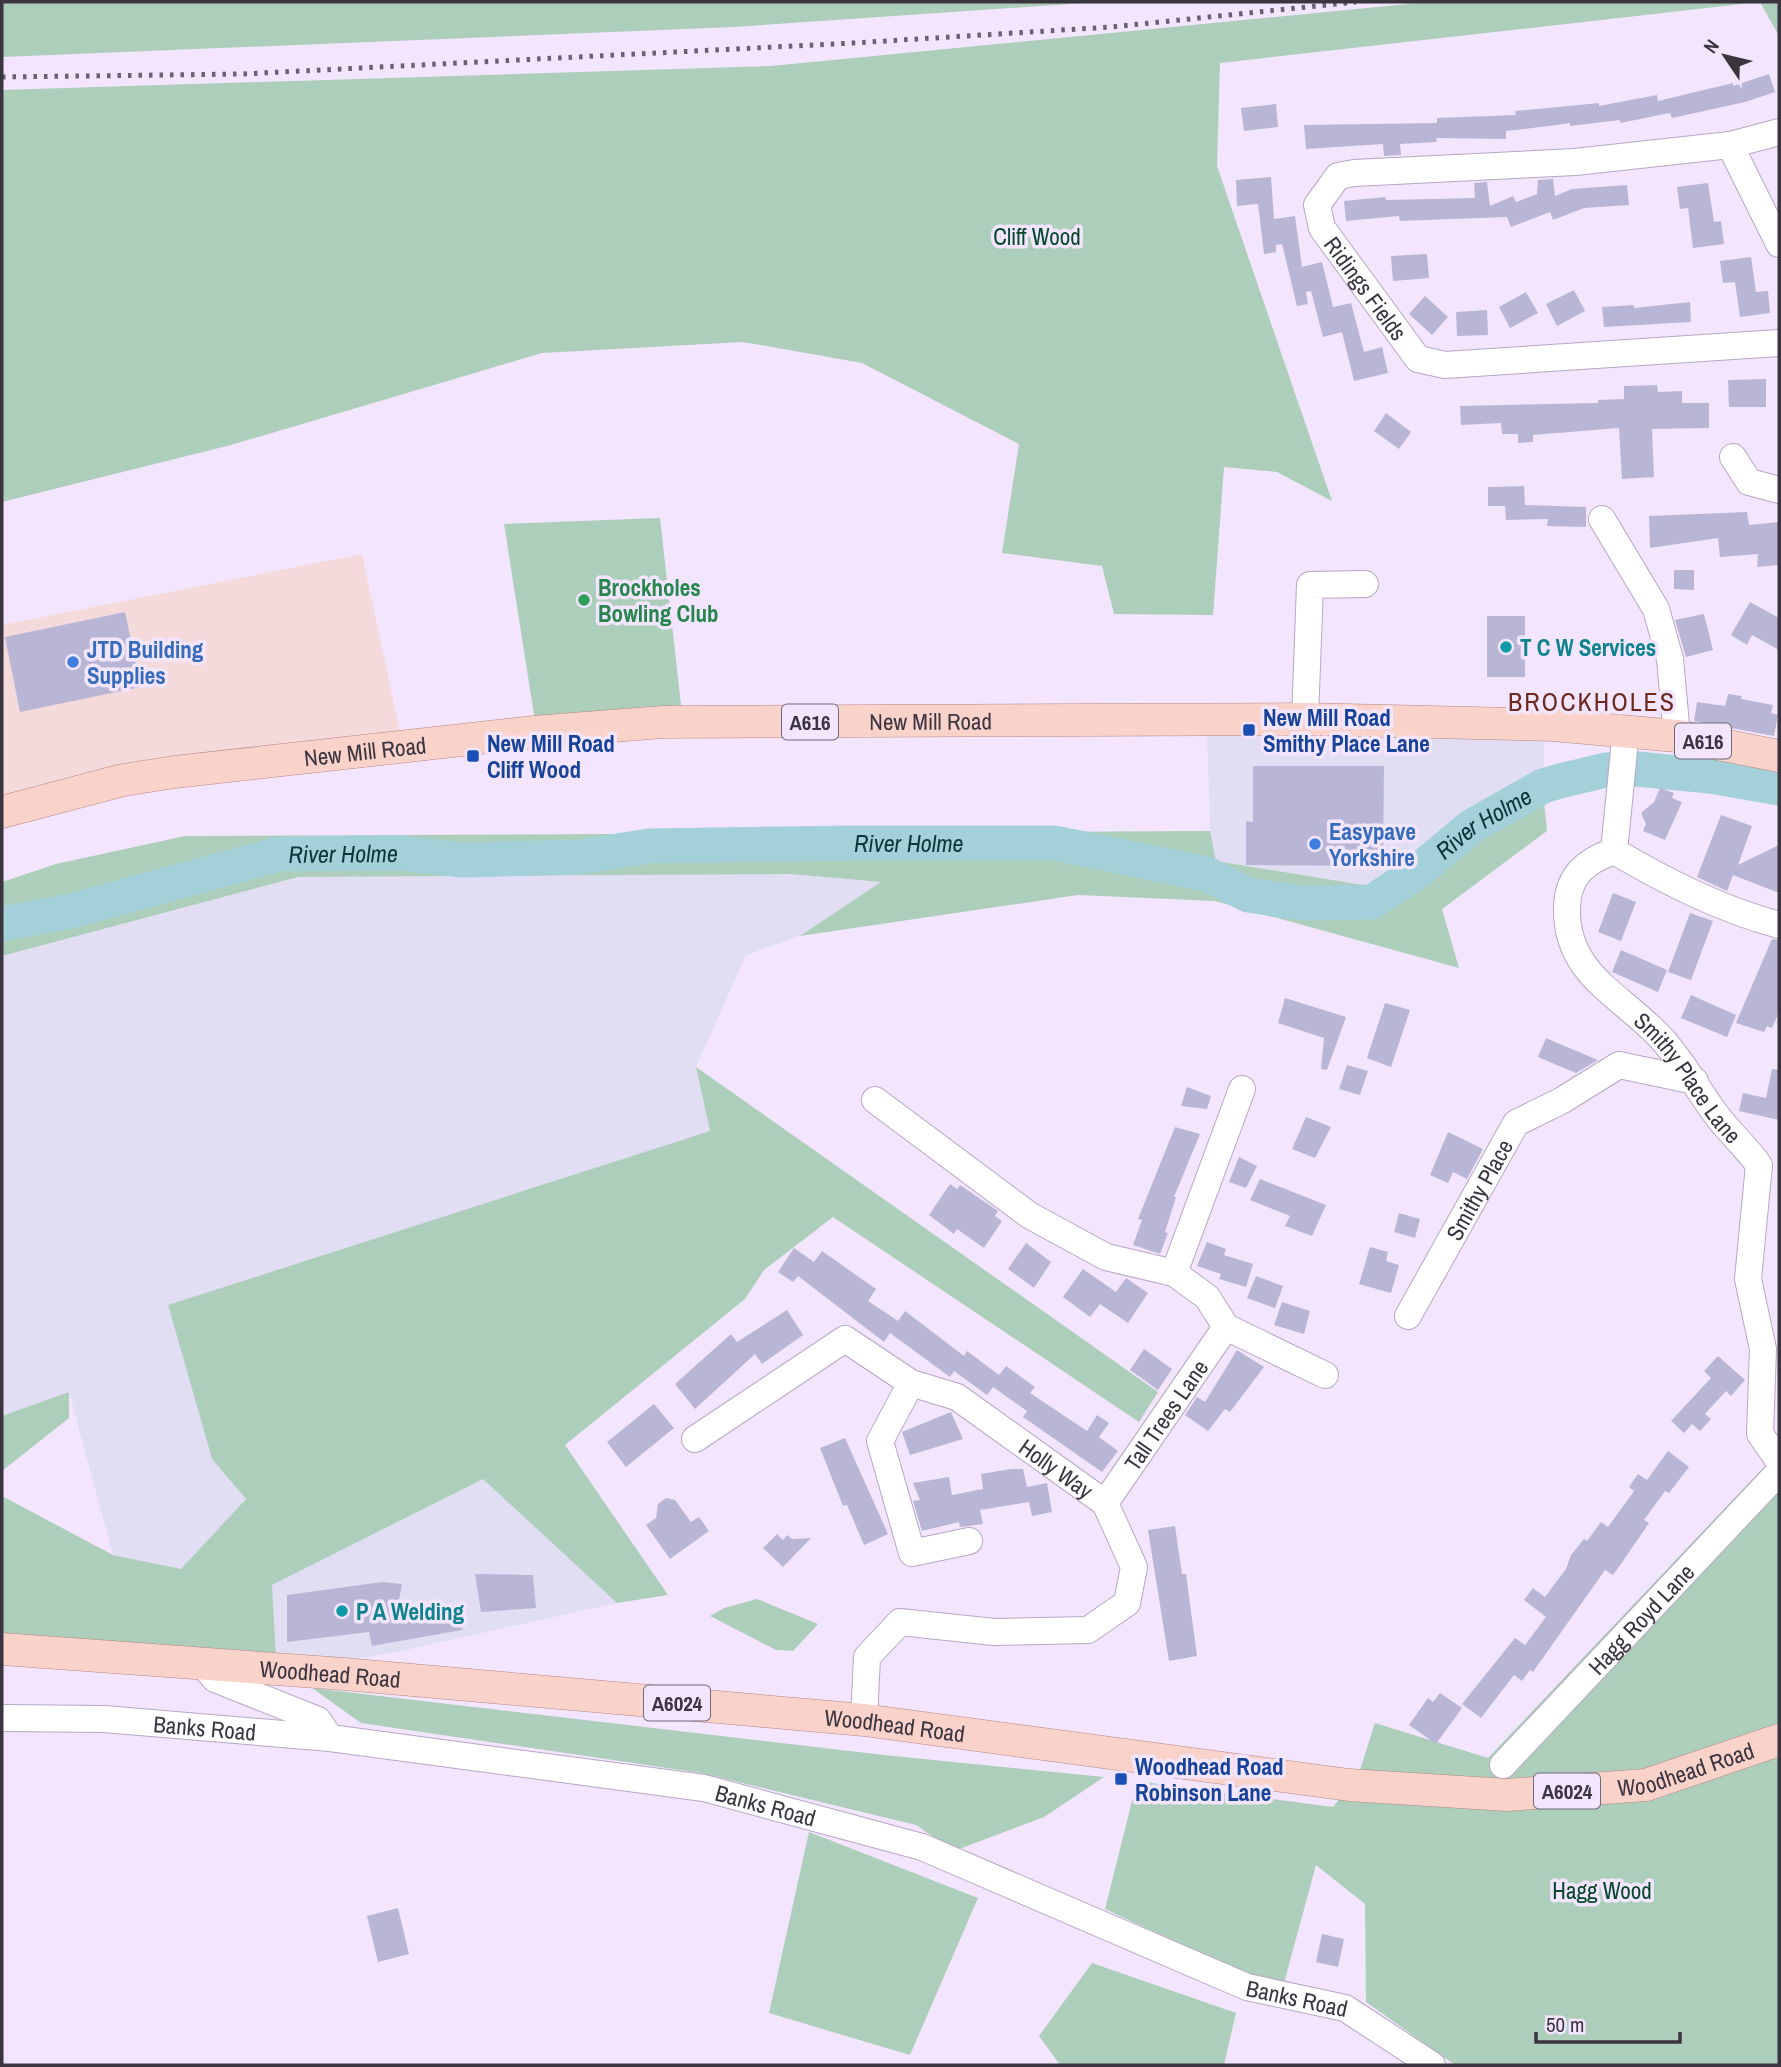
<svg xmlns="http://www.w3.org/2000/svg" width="1781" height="2067" viewBox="0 0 1781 2067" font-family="'Archivo Narrow',sans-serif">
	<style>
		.commercial { fill: #f5dadc }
		.industrial { fill: #e1def4 }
		.green { fill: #adceba }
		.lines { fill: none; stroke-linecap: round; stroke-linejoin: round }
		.river { stroke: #a3d0d9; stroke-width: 35 }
		.building { fill: #b9b6d5 }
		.minor-casing { stroke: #b7a7c3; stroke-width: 28 }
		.major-casing { stroke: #b48882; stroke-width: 33 }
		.minor { stroke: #fff; stroke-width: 26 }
		.major { stroke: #f9d2ca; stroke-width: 32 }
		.rail { stroke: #696170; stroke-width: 5; stroke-dasharray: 3.5 7; stroke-linecap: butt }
		.leisure-dot { fill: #2e9e5b; stroke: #f3e5fd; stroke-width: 2.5 }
		.culture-dot { fill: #0f9aa8; stroke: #f3e5fd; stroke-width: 2.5 }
		.shop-dot { fill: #3f7fe0; stroke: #f3e5fd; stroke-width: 2.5 }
		.transit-dot { fill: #1a4fb4; stroke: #f3e5fd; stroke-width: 2.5 }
		.labels { text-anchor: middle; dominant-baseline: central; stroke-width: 7; stroke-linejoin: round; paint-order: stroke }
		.shield { fill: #f3e5fd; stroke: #726a79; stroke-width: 2 }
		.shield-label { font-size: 21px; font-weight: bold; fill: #3b3540 }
		.park-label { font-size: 23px; fill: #04472b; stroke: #f3e5fd }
		.street-label { font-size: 23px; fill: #3b3540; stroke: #f3e5fd }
		.leisure-label { font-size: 23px; font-weight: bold; fill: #27864d; stroke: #f3e5fd; text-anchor: start }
		.culture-label { font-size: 23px; font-weight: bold; fill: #0d838f; stroke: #f3e5fd; text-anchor: start }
		.shop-label { font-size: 23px; font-weight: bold; fill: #366cbe; stroke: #f3e5fd; text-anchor: start }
		.transit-label { font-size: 23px; font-weight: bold; fill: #164399; stroke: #f3e5fd; text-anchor: start }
		.water-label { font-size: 24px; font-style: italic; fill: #0b363e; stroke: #f3e5fd }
		.quarter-label { font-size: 26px; letter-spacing: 2px; fill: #6d291f; stroke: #f3e5fd }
	</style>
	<rect width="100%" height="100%" fill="#f3e5fd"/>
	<path class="commercial" d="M362,554L400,732L144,761L2,799V625Z"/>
	<path class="industrial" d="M1207,730L1544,740L1543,792L1375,887L1215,861L1210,831Z
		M790,874L882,882L800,936L746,955L696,1067L710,1131L168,1305L212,1459L246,1499L181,1569L113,1555L69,1392L2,1416V956L298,877Z
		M483,1479L617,1603L397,1652L330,1663L276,1656L272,1585Z"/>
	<path class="green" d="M2,2H1100L734,27L2,57Z
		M1428,2H1779V36L1760,2L1220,63L1217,166L1332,501L1277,472L1224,467L1213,615L1114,614L1102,566L1002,553L1019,444L862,363L743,342L542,353L231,445L2,502V90L771,66Z
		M660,518L681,705L535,721L504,524Z
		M1543,792L1547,831L1442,909L1459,968L1215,901L1078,895L800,936L881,882L790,874L298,877L2,956V882L56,864L185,836L1210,831L1216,861L1375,887Z
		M696,1067L1158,1392L1139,1422L833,1217L764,1270L745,1299L565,1445L668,1595L617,1603L483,1479L272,1585L276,1656L2,1638V1496L113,1555L181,1569L246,1499L212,1459L168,1305L710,1131Z
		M69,1392V1418L2,1471V1416Z
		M1779,1451V2065H1455L1366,2002L1365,1904L1316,1865L1284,1983L1247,1975L1105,1909L1137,1781L1333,1807L1359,1773L1375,1723L1488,1758Z
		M757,1599L818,1624L793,1651L776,1650L710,1616L724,1608Z
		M312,1688L884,1755L1104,1777L1044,1817L954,1851L916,1825L701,1773L361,1723Z
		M809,1832L978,1898L910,2055L769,2013Z
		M1092,1963L1236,2013L1224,2065H1060L1039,2036Z"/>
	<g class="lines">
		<path class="river" id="s1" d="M2,924L71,911L279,854L399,853L463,860L579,857L649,846L856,843H1054L1207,874L1248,895L1301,903L1372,902L1417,872L1472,826L1543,786L1560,781L1606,770L1637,769L1710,776L1779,788"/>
	</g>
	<path class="building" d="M1769,74L1775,92L1745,102L1672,118L1670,113L1620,123V120L1570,126V123L1549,126L1506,131V139L1436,138L1437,142L1400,144L1401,155L1384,156L1383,144L1306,149L1304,125L1437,123V118L1516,115L1515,111L1599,103V106L1657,95L1658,101L1733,83V86Z
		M1276,104L1278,127L1244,131L1241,108Z
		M1271,177L1274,219L1295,216L1302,267L1322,262L1333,307L1351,303L1364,352L1382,347L1388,373L1354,381L1342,332L1323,337L1311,291L1306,292L1308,304L1297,306L1282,244L1276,245V252L1264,254L1258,204L1237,206L1236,180Z
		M1553,179L1555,196L1572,189L1627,185L1629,205L1584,208L1553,220L1550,212L1511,227L1507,217L1400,221L1399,216L1346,221L1344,201L1385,197L1386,200L1475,198L1474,183L1487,182L1490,206L1513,196L1516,202L1537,194L1538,180Z
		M1708,183L1714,222L1721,221L1724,244L1693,248L1688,208L1680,209L1677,187Z
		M1427,254L1429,278L1393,281L1391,256Z
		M1751,257L1756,292L1768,291L1770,313L1740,317L1735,282L1723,283L1720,261Z
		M1574,290L1585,311L1557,326L1546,304Z
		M1526,292L1538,313L1510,328L1499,307Z
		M1425,296L1448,317L1432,335L1409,314Z
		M1690,302L1691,322L1604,327L1602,307L1634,305V308Z
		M1487,310L1488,335L1457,336L1456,312Z
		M1766,379V407H1729L1728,380Z
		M1657,385L1658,392L1682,391V403H1709V428L1652,429L1654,477L1622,479L1619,428L1533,435V442L1518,443V434H1502L1501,423L1461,425L1460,406L1598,403V400L1624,399V386Z
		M1386,413L1411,432L1399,449L1374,431Z
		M1524,486L1525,505L1586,507V527L1547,526L1548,519L1506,520L1505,506H1488V487Z
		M1747,512L1749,525L1779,522V565L1757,567L1758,554L1720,557L1718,538L1650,548L1649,516Z
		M1674,570H1694V590L1674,589Z
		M1750,602L1779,618V650L1752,635L1747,645L1731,635Z
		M125,612L141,687L20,712L5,637Z
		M1704,614L1713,650L1686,657L1675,620Z
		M1487,616H1525V677H1487Z
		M1728,694L1742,696L1741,699L1773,705L1771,713L1778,715L1774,736L1694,721L1697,702L1725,706Z
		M1253,766H1384L1383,866L1246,865V821L1253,822Z
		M1660,788L1674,793L1672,798L1682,802L1665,840L1643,831L1646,824L1641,813L1654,802Z
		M1721,815L1752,826L1738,865L1779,845V893L1733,875L1727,891L1697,877Z
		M1613,893L1636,902L1621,941L1598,932Z
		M1690,913L1713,921L1691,980L1668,972Z
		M1772,939L1779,940V1012L1772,1028L1767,1026L1764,1032L1736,1023Z
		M1621,950L1667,970L1658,992L1612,972Z
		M1691,995L1736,1015L1727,1037L1681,1018Z
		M1285,998L1346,1017L1327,1070L1321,1069L1324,1038L1278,1023Z
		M1385,1003L1410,1010L1391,1067L1367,1058Z
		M1546,1038L1562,1045L1598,1060L1576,1073L1571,1071L1538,1057Z
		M1347,1065L1368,1071L1360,1095L1339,1089Z
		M1772,1069L1779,1070V1120L1739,1111L1743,1093L1766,1098Z
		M1187,1087L1211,1096L1207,1109L1181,1106Z
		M1306,1117L1331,1127L1315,1158L1292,1149Z
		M1175,1127L1200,1134L1174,1197H1176L1165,1232L1168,1233L1160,1254L1133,1245L1142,1220L1138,1219Z
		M1448,1132L1483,1149L1467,1179L1453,1172L1448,1183L1430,1175Z
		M1239,1157L1257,1166L1246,1188L1229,1182Z
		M1260,1179L1326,1205L1312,1236L1285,1226L1290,1216L1250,1200Z
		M950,1184L957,1189L960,1185L998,1211L995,1216L1002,1221L984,1248L957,1229L954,1234L929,1215Z
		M1399,1213L1420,1219L1415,1238L1394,1232Z
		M1207,1242L1226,1249L1224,1255L1253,1264L1246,1287L1219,1279L1221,1274L1197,1266Z
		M1026,1243L1051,1262L1034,1288L1008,1269Z
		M1370,1247L1388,1252L1386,1261L1399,1265L1391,1293L1359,1284Z
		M794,1248L814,1262L822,1251L876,1289L868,1301L898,1321L905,1311L964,1356L967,1351L999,1375L1006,1366L1035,1387L1030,1393L1087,1431L1097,1415L1109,1423L1099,1437L1118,1451L1102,1472L1023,1417L1027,1411L993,1387L987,1395L954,1371L950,1377L890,1333L884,1342L798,1276L793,1282L778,1272Z
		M1083,1269L1116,1292L1126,1278L1148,1293L1128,1323L1100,1304L1090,1317L1063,1297Z
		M1256,1276L1283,1286L1275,1308L1247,1298Z
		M1282,1302L1310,1311L1304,1334L1274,1325Z
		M787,1310L803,1335L762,1364L755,1354L695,1409L675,1384L731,1334L737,1342Z
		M1144,1349L1172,1369L1158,1390L1130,1370Z
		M1237,1350L1264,1367L1230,1412L1225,1409L1208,1431L1185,1415L1197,1397L1205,1402Z
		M1718,1356L1745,1380L1731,1396L1726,1391L1705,1414L1711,1419L1700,1431L1692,1424L1684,1433L1671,1421L1711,1378L1704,1371Z
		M654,1404L674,1428L626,1467L607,1442Z
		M951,1412L963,1439L910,1455L902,1432Z
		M845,1438L888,1534L864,1545L847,1505L843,1506L820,1448Z
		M1668,1451L1689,1467L1669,1493L1665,1491L1644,1520L1649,1523L1623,1561L1613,1575L1605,1570L1533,1672L1530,1670L1522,1681L1514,1675L1481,1718L1462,1704L1515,1638L1525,1645L1546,1617L1524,1600L1533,1588L1545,1597L1566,1569L1571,1555L1584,1539L1587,1541L1601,1522L1608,1527L1634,1491L1629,1487L1638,1474L1647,1480Z
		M1011,1469H1023L1027,1487L1047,1483L1052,1512L1032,1516L1029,1502L980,1510L983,1524L960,1527L959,1522L922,1531L913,1501L920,1500L913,1483L949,1477L952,1495L983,1489L981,1474Z
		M666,1498L675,1500L691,1522L699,1517L709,1531L670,1559L646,1525L656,1518L658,1504Z
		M1175,1526L1182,1574H1186L1197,1656L1169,1661L1148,1530Z
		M777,1534L783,1540L787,1535L792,1539L811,1538L783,1567L763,1548Z
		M475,1574L533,1575L536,1608L481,1612Z
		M382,1582L402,1584L396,1617L458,1606L462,1630L372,1646L369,1632L287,1642V1595Z
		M1440,1693L1462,1708L1436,1744L1409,1725L1428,1698L1433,1702Z
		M398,1908L409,1954L378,1962L367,1916Z
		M1322,1934L1344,1939L1338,1967L1316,1962Z"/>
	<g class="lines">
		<g class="minor-casing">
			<g id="minor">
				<path id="s2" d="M1779,132L1730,145L1575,162L1354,173L1338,176L1317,205L1322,228L1418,359L1445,365L1779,343"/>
				<path d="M1730,145L1779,244"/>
				<path d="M1733,457L1749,482L1779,490"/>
				<path d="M1602,519L1656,609L1670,659L1677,736"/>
				<path d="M1305,719L1310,585L1365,584"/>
				<path id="s3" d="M1626,731L1614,851C1586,861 1568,875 1567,907C1565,975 1622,995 1662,1039C1684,1063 1698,1091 1718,1117C1730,1133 1747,1148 1759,1165L1748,1279L1763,1349L1760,1434L1779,1461"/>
				<path d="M1614,851C1667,882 1720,909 1779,925"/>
				<path d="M875,1100L1029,1215L1106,1257L1174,1273L1207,1297L1226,1327L1325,1375"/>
				<path d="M1174,1273L1242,1089"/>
				<path id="s4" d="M1408,1316L1516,1123L1561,1101L1619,1065L1695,1081"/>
				<path d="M911,1383L880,1441L912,1553L969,1541"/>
				<path id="s5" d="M695,1439L845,1339L911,1383L957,1397L1105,1503L1134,1567L1127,1603L1088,1630L994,1632L900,1622L867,1657L864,1720"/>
				<path id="s6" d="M1105,1503L1226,1327"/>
				<path d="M202,1664L215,1679L318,1720L330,1738"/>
				<path id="s7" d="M2,1718L104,1719L330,1738L704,1788L922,1847L1247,1987L1345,2008L1432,2065"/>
				<path id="s8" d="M1503,1765L1779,1472"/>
			</g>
		</g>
		<g class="major-casing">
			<g id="major">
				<path id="s9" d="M2,812L123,780L175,772L534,732L663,722L1305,719L1553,725L1677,736L1779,756"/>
				<path id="s10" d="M2,1649L344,1674L864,1720L1349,1785L1507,1795L1646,1785L1779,1740"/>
			</g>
		</g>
		<use href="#minor" class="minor"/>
		<use href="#major" class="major"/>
		<path class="rail" d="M2,77L242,74L853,43L1111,27L1356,2"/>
	</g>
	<circle class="leisure-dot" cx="584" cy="600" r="7"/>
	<g class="culture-dot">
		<circle cx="1506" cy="647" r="7"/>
		<circle cx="342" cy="1611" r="7"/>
	</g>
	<g class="shop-dot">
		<circle cx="73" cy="662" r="7"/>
		<circle cx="1315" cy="844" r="7"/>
	</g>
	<g class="transit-dot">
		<rect x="1242" y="723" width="14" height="14" rx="3.5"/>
		<rect x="466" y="749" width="14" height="14" rx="3.5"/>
		<rect x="1114" y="1772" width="14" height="14" rx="3.5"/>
	</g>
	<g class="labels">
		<g class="shield">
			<rect x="782" y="704.5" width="56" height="35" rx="5"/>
			<rect x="1675" y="723.5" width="56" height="35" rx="5"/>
			<rect x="644" y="1685.5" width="66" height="35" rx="5"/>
			<rect x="1534" y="1773.5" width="66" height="35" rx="5"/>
		</g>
		<g class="shield-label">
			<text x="810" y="722">A616</text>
			<text x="1703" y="741">A616</text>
			<text x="677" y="1703">A6024</text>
			<text x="1567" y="1791">A6024</text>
		</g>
		<g class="park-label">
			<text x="1037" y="236">Cliff Wood</text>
			<text x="1602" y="1890">Hagg Wood</text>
		</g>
		<g class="street-label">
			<text stroke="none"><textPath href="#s2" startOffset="578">Ridings Fields</textPath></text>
			<text stroke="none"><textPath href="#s9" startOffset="936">New Mill Road</textPath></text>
			<text stroke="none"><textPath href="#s9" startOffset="369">New Mill Road</textPath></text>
			<text stroke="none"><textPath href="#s3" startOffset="415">Smithy Place Lane</textPath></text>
			<text stroke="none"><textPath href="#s4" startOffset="145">Smithy Place</textPath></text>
			<text stroke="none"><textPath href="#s6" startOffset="107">Tall Trees Lane</textPath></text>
			<text stroke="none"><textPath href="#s5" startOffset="430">Holly Way</textPath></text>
			<text stroke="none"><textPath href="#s8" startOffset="201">Hagg Royd Lane</textPath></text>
			<text stroke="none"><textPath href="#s10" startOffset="329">Woodhead Road</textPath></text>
			<text stroke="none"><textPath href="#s10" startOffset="896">Woodhead Road</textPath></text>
			<text stroke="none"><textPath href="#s7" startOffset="203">Banks Road</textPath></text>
			<text stroke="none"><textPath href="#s10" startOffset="1694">Woodhead Road</textPath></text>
			<text stroke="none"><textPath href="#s7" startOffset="770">Banks Road</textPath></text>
			<text stroke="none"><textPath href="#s7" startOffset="1337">Banks Road</textPath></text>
		</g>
		<g class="leisure-label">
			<text x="598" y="587">Brockholes<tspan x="598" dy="26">Bowling Club</tspan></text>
		</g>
		<g class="culture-label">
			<text x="1520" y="647">T C W Services</text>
			<text x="356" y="1611">P A Welding</text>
		</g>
		<g class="shop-label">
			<text x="87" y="649">JTD Building<tspan x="87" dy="26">Supplies</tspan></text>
			<text x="1329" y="831">Easypave<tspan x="1329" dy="26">Yorkshire</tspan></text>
		</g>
		<g class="transit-label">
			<text x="1263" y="717">New Mill Road<tspan x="1263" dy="26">Smithy Place Lane</tspan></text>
			<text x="487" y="743">New Mill Road<tspan x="487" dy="26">Cliff Wood</tspan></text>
			<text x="1135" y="1766">Woodhead Road<tspan x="1135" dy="26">Robinson Lane</tspan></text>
		</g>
		<g class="water-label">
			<text stroke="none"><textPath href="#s1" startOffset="1526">River Holme</textPath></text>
			<text stroke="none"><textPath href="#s1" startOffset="917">River Holme</textPath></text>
			<text stroke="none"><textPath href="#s1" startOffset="350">River Holme</textPath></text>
		</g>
		<g class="quarter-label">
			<text x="1592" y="701">BROCKHOLES</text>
		</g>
	</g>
	<rect width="1781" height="2067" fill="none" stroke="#3b3540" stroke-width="7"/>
	<g transform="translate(1725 56) rotate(305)" stroke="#f3e5fd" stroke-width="5" paint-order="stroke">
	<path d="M0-5L12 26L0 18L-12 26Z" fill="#3b3540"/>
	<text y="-10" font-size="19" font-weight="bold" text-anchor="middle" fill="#3b3540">N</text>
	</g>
	<path d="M1536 2032v10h144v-10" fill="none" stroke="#3b3540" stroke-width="3.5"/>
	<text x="1546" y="2032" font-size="21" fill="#3b3540" stroke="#f3e5fd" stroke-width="5" paint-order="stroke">50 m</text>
</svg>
